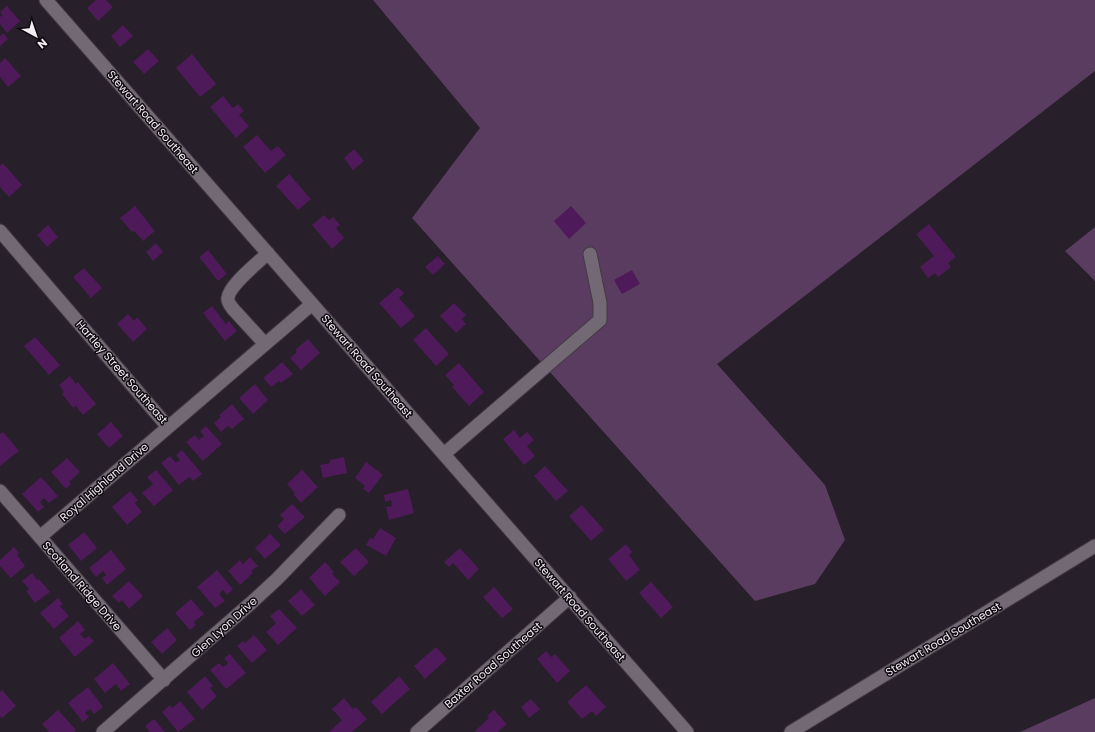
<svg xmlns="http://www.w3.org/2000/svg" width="1095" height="732" viewBox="0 0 1095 732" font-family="Poppins,sans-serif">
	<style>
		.green { fill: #5b3c61 }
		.building { fill: #4f1a59 }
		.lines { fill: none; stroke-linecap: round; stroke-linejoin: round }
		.minor-casing { stroke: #423b43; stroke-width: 15 }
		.minor { stroke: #736975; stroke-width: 13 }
		.labels { text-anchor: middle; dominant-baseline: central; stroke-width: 3; stroke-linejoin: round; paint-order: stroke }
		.street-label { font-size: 11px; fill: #f2ecf3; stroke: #0e0a0f }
	</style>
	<rect width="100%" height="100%" fill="#271f29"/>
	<path class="green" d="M373,0H1095V71L717,364L825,485L845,540L815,584L755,601L412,218L480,128Z
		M1095,227V281L1065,251Z
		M1095,698V732H1020Z"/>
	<path class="building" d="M96,0H106L113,7L98,21L87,8Z
		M7,6L20,21L7,33L0,24V17L3,15L0,12Z
		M123,25L133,36L120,47L111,36Z
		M3,33L8,39L0,46V36Z
		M148,49L159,61L144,74L133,62Z
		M192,54L216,84L200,97L176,68Z
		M5,58L21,76L8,87L0,77V63Z
		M223,96L233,108L238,104L244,111L239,115L249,126L236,138L210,107Z
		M257,135L271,151L278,146L286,155L265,173L243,147Z
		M354,149L364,161L353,170L344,158Z
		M3,163L22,185L9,197L0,187V166Z
		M289,174L311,199L298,210L276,186Z
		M135,206L155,231L143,241L134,231L132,232L120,218Z
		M571,206L586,223L569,239L554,221Z
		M324,215L329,220L333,217L340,225L336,228L344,238L332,249L312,225Z
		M929,224L956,257L948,263L951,267L938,277L935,273L928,278L920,267L934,256L916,234Z
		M48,225L58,237L47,247L37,235Z
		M156,243L163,252L153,261L146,252Z
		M208,250L227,274L218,281L199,257Z
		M438,256L445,264L433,275L425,267Z
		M84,268L102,288L91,298L73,277Z
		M632,270L640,284L622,294L614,280Z
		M398,287L404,293L399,298L415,316L401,328L379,303Z
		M454,303L466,315L462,319L466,324L456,333L440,316Z
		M212,306L226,324L229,321L237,331L225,341L203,313Z
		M128,314L134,321L137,317L147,329L133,342L117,324Z
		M426,328L449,354L436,366L413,340Z
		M35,337L60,365L49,375L24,346Z
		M308,339L320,353L301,370L290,358L297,352L295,350Z
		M282,362L293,374L281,383L279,381L271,387L263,378Z
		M459,363L484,392L469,406L452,387L454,385L445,375Z
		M70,376L76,384L78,382L96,404L83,415L76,406L73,408L62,394L64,392L59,385Z
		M255,384L268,400L253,414L239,398Z
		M232,404L244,419L232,429L228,426L221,432L214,423L221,417L219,415Z
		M111,422L123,436L109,448L97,434Z
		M206,426L222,444L203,461L186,442L195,435L199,440L204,436L200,431Z
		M514,430L520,438L527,432L534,440L527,446L535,456L524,465L503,439Z
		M3,432L19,451L0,466V434Z
		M182,450L202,474L193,481L189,477L179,485L161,463L170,456L176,463L180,460L176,455Z
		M344,457L347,473L323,478L320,465L330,463V460Z
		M67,458L80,472L69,482L71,484L66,489L51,472Z
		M366,462L383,475L369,493L363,489L365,486L355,478Z
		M545,466L568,491L556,501L534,476Z
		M156,470L173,490L154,506L142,493L153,484L147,477Z
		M302,470L318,487L301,503L293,494L295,493L287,484Z
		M41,477L58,496L49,503L44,498L40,502L44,507L38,512L22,494Z
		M408,489L414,513L389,520L386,507L392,506L391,500L385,502L384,495Z
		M130,491L138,500L135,503L142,512L127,525L112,507Z
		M292,504L305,517L285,534L277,526L284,519L280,515Z
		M582,505L604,530L591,541L569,516Z
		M380,528L396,538L386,556L366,545L370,538L373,539Z
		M84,532L97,548L81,561L68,545Z
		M270,534L281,545L265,559L255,548Z
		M626,544L632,552L629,555L640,570L626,581L608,559Z
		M14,547L19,553L17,555L25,566L11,578L0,566V560Z
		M356,548L369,562L354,576L340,562Z
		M460,548L479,569L468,580L453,563L449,567L444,562Z
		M111,550L126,569L107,585L102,578L106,575L103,571L96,577L89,568Z
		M250,557L258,566L251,571L253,573L240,585L228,571L240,560L243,564Z
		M325,562L334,572L332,574L340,582L325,596L309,578Z
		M217,570L233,589L227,595L223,590L219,594L225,601L215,608L197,587Z
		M32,573L37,580L39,579L50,592L35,603L26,591L29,589L22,581Z
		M129,581L143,596L129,609L122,600L119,603L112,596Z
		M651,582L673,607L661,618L639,593Z
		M494,587L513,609L502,618L483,597Z
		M301,589L315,605L302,616L288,601Z
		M58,598L63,604L60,606L69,616L54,629L40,613Z
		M191,599L204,614L194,622L196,625L190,630L175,613Z
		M279,609L297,628L278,645L266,632L276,623L270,616Z
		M78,621L85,630L80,634L85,639L89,636L94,641L75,657L59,638Z
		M167,628L177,640L162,654L151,642Z
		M254,635L267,650L252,663L237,646L243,641L245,643Z
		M436,647L447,659L425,679L414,666Z
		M546,651L551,657L555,654L570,671L557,683L537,659Z
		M230,654L246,673L226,689L210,670L219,663L223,667L228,663L224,658Z
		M113,663L130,684L121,691L116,684L105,693L94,679Z
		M205,676L213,686L210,688L217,696L202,710L187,692Z
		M399,676L410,689L382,714L371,702Z
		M586,685L606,707L596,716L592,711L582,719L567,702Z
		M88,687L103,707L94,714L90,709L85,713L89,717L83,722L68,703Z
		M2,690L16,706L2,718L0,716V692Z
		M344,698L353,709L356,707L367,719L352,732H330V731L342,720L332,709Z
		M531,699L540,709L529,718L521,707Z
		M180,701L195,719L178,732L162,712L170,705L172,708Z
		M58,710L76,730L74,732H49L42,724Z
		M494,710L507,724L498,732H475V731L489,718L487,716Z
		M154,719L165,732H148L149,731L145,726Z"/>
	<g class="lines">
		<g class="minor-casing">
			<path id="minor" d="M46,0L687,732
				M0,231L168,427
				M265,344L233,309C231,306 227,302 228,298C229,285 258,263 268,253
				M444,454L600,320V303L590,254
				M0,491L164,680
				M40,537L312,304
				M103,732L251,603L277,579L339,515
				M417,732L570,597
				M791,732L1095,546"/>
		</g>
		<use href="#minor" class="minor"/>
	</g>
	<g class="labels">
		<g class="street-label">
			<text transform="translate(153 122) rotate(49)">Stewart Road Southeast</text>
			<text transform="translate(367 366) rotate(49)">Stewart Road Southeast</text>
			<text transform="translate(122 372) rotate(49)">Hartley Street Southeast</text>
			<text transform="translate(104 482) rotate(-41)">Royal Highland Drive</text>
			<text transform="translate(82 586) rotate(49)">Scotland Ridge Drive</text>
			<text transform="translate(580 610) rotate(49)">Stewart Road Southeast</text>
			<text transform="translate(224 627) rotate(-42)">Glen Lyon Drive</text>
			<text transform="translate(943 639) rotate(-31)">Stewart Road Southeast</text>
			<text transform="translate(493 665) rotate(-41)">Baxter Road Southeast</text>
		</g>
	</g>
	<g transform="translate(36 36) rotate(140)" stroke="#0e0a0f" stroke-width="3" paint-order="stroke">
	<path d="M0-3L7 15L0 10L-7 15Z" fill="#f2ecf3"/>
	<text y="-6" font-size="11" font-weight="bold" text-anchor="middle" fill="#f2ecf3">N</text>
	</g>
</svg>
